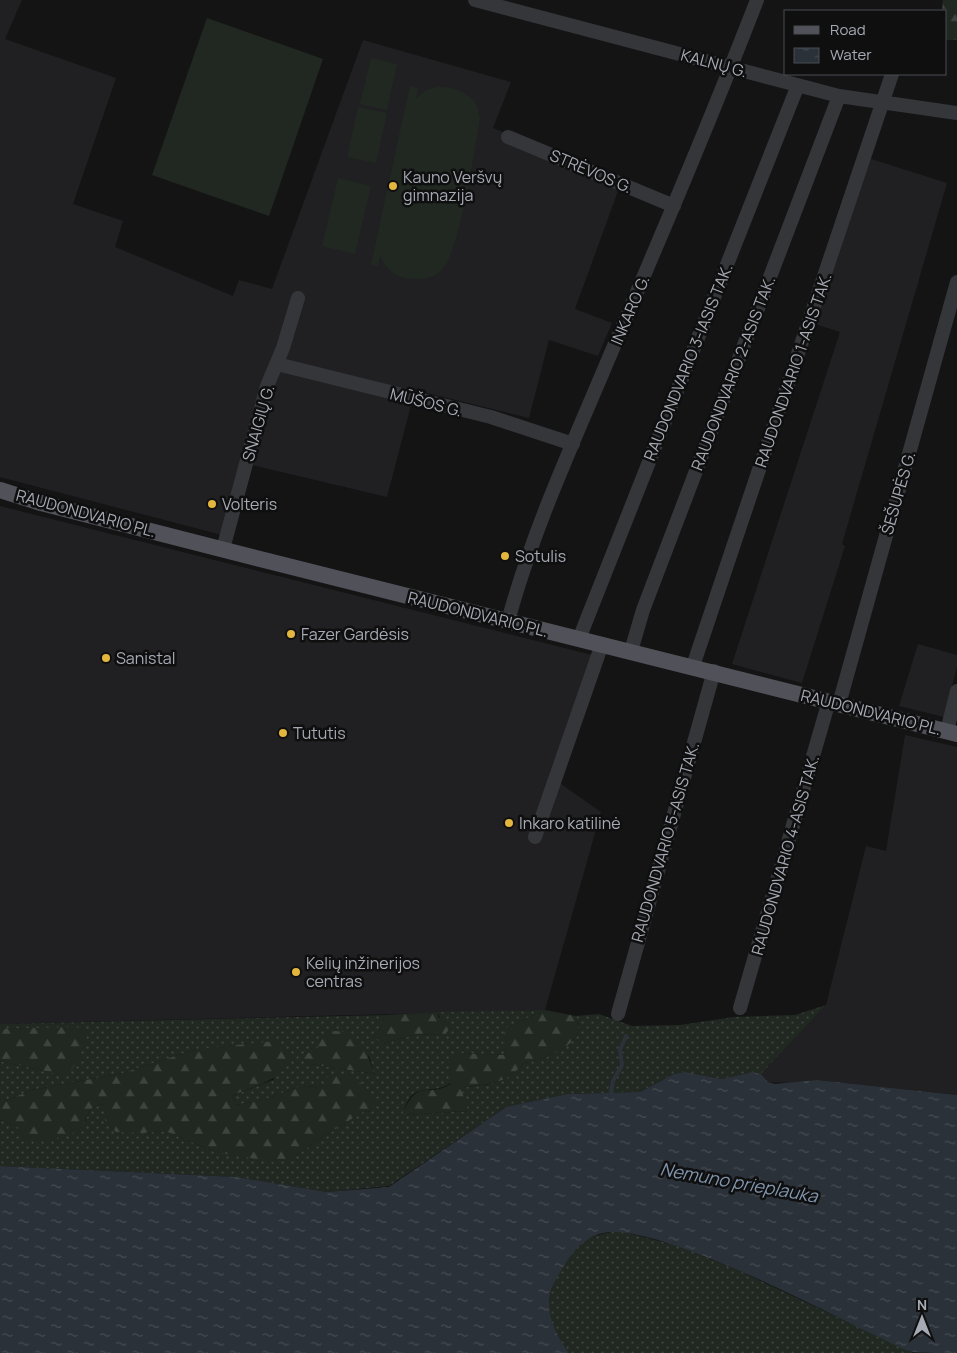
<svg xmlns="http://www.w3.org/2000/svg" width="957" height="1353" viewBox="0 0 957 1353" font-family="Manrope,sans-serif">
	<style>
		.built { fill: #202022 }
		.grass { fill: url(#grass-dots); fill-rule: evenodd }
		.forest { fill: url(#forest-firs) }
		.pitch { fill: #202821 }
		.water { fill: url(#water-ripples) }
		.lines { fill: none; stroke-linecap: round; stroke-linejoin: round }
		.stream { stroke: #2b3138; stroke-width: 4 }
		.minor { stroke: #35363a; stroke-width: 14 }
		.major { stroke: #515259; stroke-width: 16 }
		.poi-dot { fill: #e3b63e; stroke: #0f0f10; stroke-width: 2 }
		.labels { text-anchor: middle; dominant-baseline: central; stroke-width: 5; stroke-linejoin: round; paint-order: stroke }
		.street-label { font-size: 16px; fill: #a6aab4; stroke: #0f0f10 }
		.poi-label { font-size: 16px; fill: #a6aab4; stroke: #0f0f10; text-anchor: start }
		.water-label { font-size: 18px; font-style: italic; fill: #8095ad; stroke: #0f0f10 }
	</style>
	<defs>
		<pattern id="grass-dots" width="8" height="8" patternUnits="userSpaceOnUse" patternTransform="scale(1.25)"><rect width="8" height="8" fill="#202821"/><path d="M2 2h.1M6 6h.1" fill="none" stroke="#3d443f" stroke-width="1.8" stroke-linecap="round"/></pattern>
		<pattern id="forest-firs" width="22" height="20" patternUnits="userSpaceOnUse" patternTransform="scale(1.25)"><rect width="22" height="20" fill="#202821"/><path d="M5 1l3.5 6h-7zM16 11l3.5 6h-7z" fill="#3d443f"/></pattern>
		<pattern id="water-ripples" width="26" height="14" patternUnits="userSpaceOnUse" patternTransform="scale(1.25)"><rect width="26" height="14" fill="#2b3138"/><path d="M2 4q2-2 4 0t4 0M15 11q2-2 4 0t4 0" fill="none" stroke="#474c52"/></pattern>
	</defs>
	<rect width="100%" height="100%" fill="#141415"/>
	<path class="built" d="M0,0H22L5,39L116,78L73,204L123,221L115,247L233,296L239,280L272,289L363,40L511,82L493,128L622,180L575,309L612,323L598,356L549,340L529,418L415,390L387,497L243,463L222,535L0,477Z
		M868,158L947,183L842,544L845,546L802,683L732,664L840,332L812,323Z
		M0,506L604,658L554,779L601,812L545,1010L0,1024Z
		M918,644L957,655V667L944,717L899,706Z
		M905,735L957,747V1095L817,1080L792,1083L768,1082L761,1074L826,1005L866,846L886,851Z"/>
	<path class="grass" d="M826,1005L761,1074L753,1072L722,1079L684,1072L674,1074L640,1092L567,1094L506,1107L389,1186L327,1192L237,1177L0,1166V1120L17,1126L85,1121L91,1109L101,1104L143,1133L165,1131L216,1152L296,1156L319,1139L363,1112L373,1111L323,1087L301,1086L266,1099L237,1105L232,1096L275,1079L197,1049L123,1073L32,1090L0,1103V1061L59,1074H69L87,1039L81,1028L0,1029V1024L385,1015L379,1031L383,1044L416,1034L445,1035L438,1012L545,1010L506,1028L508,1052L504,1055L460,1053L451,1083C429,1097 412,1078 403,1115L468,1111L460,1088C488,1084 504,1086 524,1063C539,1061 573,1049 578,1032C579,1028 577,1021 576,1016L599,1014L632,1026L680,1025L734,1017L795,1015ZM316,1051L369,1056L375,1074L309,1064L303,1059V1054Z
		M620,1231L679,1246L740,1271L913,1353H569C561,1343 551,1329 549,1316C546,1291 561,1261 580,1244C591,1235 606,1233 620,1231Z"/>
	<path class="forest" d="M943,0H957V40H946V11H942Z
		M545,1010L576,1016C577,1021 579,1028 578,1032C573,1049 539,1061 524,1063C504,1086 489,1083 461,1088L468,1111L402,1115C419,1076 426,1099 451,1084L448,1076L452,1058L460,1053L504,1055L508,1052L502,1040L506,1028Z
		M438,1012V1017L451,1026L445,1035L416,1034L383,1044L373,1037L379,1031L385,1015Z
		M72,1027L81,1028L87,1039L80,1056L69,1074H59L0,1061V1029Z
		M335,1031C367,1033 363,1051 376,1074L309,1064L303,1059V1054L316,1051L322,1036Z
		M275,1041L292,1054C283,1081 256,1085 232,1096L237,1105L266,1099L301,1086L323,1087L327,1077L352,1074L378,1101L373,1111L363,1112L319,1139L296,1156L278,1163L216,1152L165,1131L143,1133L116,1132L105,1120L108,1109L101,1104L91,1109L79,1131L54,1139H24L17,1126L0,1120V1103L32,1090L123,1073L197,1049Z"/>
	<path class="pitch" d="M207,18L323,59L269,216L152,175Z
		M371,58L397,64L387,110L360,104Z
		M410,86L418,88L416,99C419,97 422,93 425,91C439,82 467,89 476,104C478,108 479,115 480,119C474,150 460,253 441,271C433,278 422,280 412,279C396,278 387,270 380,256L378,266L371,264Z
		M358,107L387,113L376,163L347,157Z
		M338,178L371,186L355,254L322,246Z"/>
	<path class="water" d="M684,1072L722,1079L753,1072L761,1074L768,1082L775,1084L817,1080L957,1095V1353C943,1353 924,1353 912,1352C898,1348 884,1339 870,1333C819,1309 647,1217 599,1234C576,1242 565,1263 554,1283C542,1307 554,1333 569,1353H0V1166L237,1177L327,1192L389,1187L506,1107L567,1094L640,1092L674,1074Z"/>
	<g class="lines">
		<path class="stream" d="M610,1097L613,1081L622,1065L620,1050L626,1036"/>
		<path class="minor" d="M475,0L839,96L957,113
			M508,137L674,206
			M277,364L491,417L573,444
			M223,549L267,386L283,348L298,298
			M508,621C533,529 574,441 611,353C661,236 711,119 757,0
			M579,639L798,85
			M631,651L643,610L839,96
			M693,666L892,74
			M839,704L957,282
			M947,731L957,691
			M535,837L602,644
			M740,1008L829,701
			M618,1014L714,671"/>
		<path class="major" d="M0,490L41,503L264,560L957,734"/>
	</g>
	<g class="poi-dot">
		<circle cx="393" cy="186" r="5"/>
		<circle cx="212" cy="504" r="5"/>
		<circle cx="505" cy="556" r="5"/>
		<circle cx="291" cy="634" r="5"/>
		<circle cx="106" cy="658" r="5"/>
		<circle cx="283" cy="733" r="5"/>
		<circle cx="509" cy="823" r="5"/>
		<circle cx="296" cy="972" r="5"/>
	</g>
	<g class="labels">
		<g class="street-label">
			<text transform="translate(714 63) rotate(15)">KALNŲ G.</text>
			<text transform="translate(591 171) rotate(23)">STRĖVOS G.</text>
			<text transform="translate(630 310) rotate(-67)">INKARO G.</text>
			<text transform="translate(688 362) rotate(-68)">RAUDONDVARIO 3-IASIS TAK.</text>
			<text transform="translate(793 370) rotate(-71)">RAUDONDVARIO 1-ASIS TAK.</text>
			<text transform="translate(733 373) rotate(-69)">RAUDONDVARIO 2-ASIS TAK.</text>
			<text transform="translate(426 402) rotate(14)">MŪŠOS G.</text>
			<text transform="translate(258 423) rotate(-74)">SNAIGIŲ G.</text>
			<text transform="translate(898 493) rotate(-74)">ŠEŠUPĖS G.</text>
			<text transform="translate(86 513) rotate(15)">RAUDONDVARIO PL.</text>
			<text transform="translate(478 614) rotate(14)">RAUDONDVARIO PL.</text>
			<text transform="translate(871 712) rotate(14)">RAUDONDVARIO PL.</text>
			<text transform="translate(665 842) rotate(-74)">RAUDONDVARIO 5-ASIS TAK.</text>
			<text transform="translate(785 855) rotate(-74)">RAUDONDVARIO 4-ASIS TAK.</text>
		</g>
		<g class="poi-label">
			<text x="403" y="177">Kauno Veršvų<tspan x="403" dy="18">gimnazija</tspan></text>
			<text x="222" y="504">Volteris</text>
			<text x="515" y="556">Sotulis</text>
			<text x="301" y="634">Fazer Gardėsis</text>
			<text x="116" y="658">Sanistal</text>
			<text x="293" y="733">Tututis</text>
			<text x="519" y="823">Inkaro katilinė</text>
			<text x="306" y="963">Kelių inžinerijos<tspan x="306" dy="18">centras</tspan></text>
		</g>
		<g class="water-label">
			<text transform="translate(739 1182) rotate(10)">Nemuno prieplauka</text>
		</g>
	</g>
	<rect x="784" y="10" width="162" height="65" fill="#0f0f10" stroke="#4b4d52"/>
	<rect x="794" y="26" width="25" height="8" fill="#515259" stroke="#4b4d52"/>
	<text x="830" y="35" font-size="15" fill="#a6aab4">Road</text>
	<rect x="794" y="48" width="25" height="15" fill="url(#water-ripples)" stroke="#4b4d52"/>
	<text x="830" y="60" font-size="15" fill="#a6aab4">Water</text>
	<g transform="translate(922 1318)" stroke="#0f0f10" stroke-width="4" paint-order="stroke">
	<path d="M0-4L9 19L0 12L-9 19Z" fill="#a6aab4"/>
	<text y="-8" font-size="14" font-weight="bold" text-anchor="middle" fill="#a6aab4">N</text>
	</g>
</svg>
